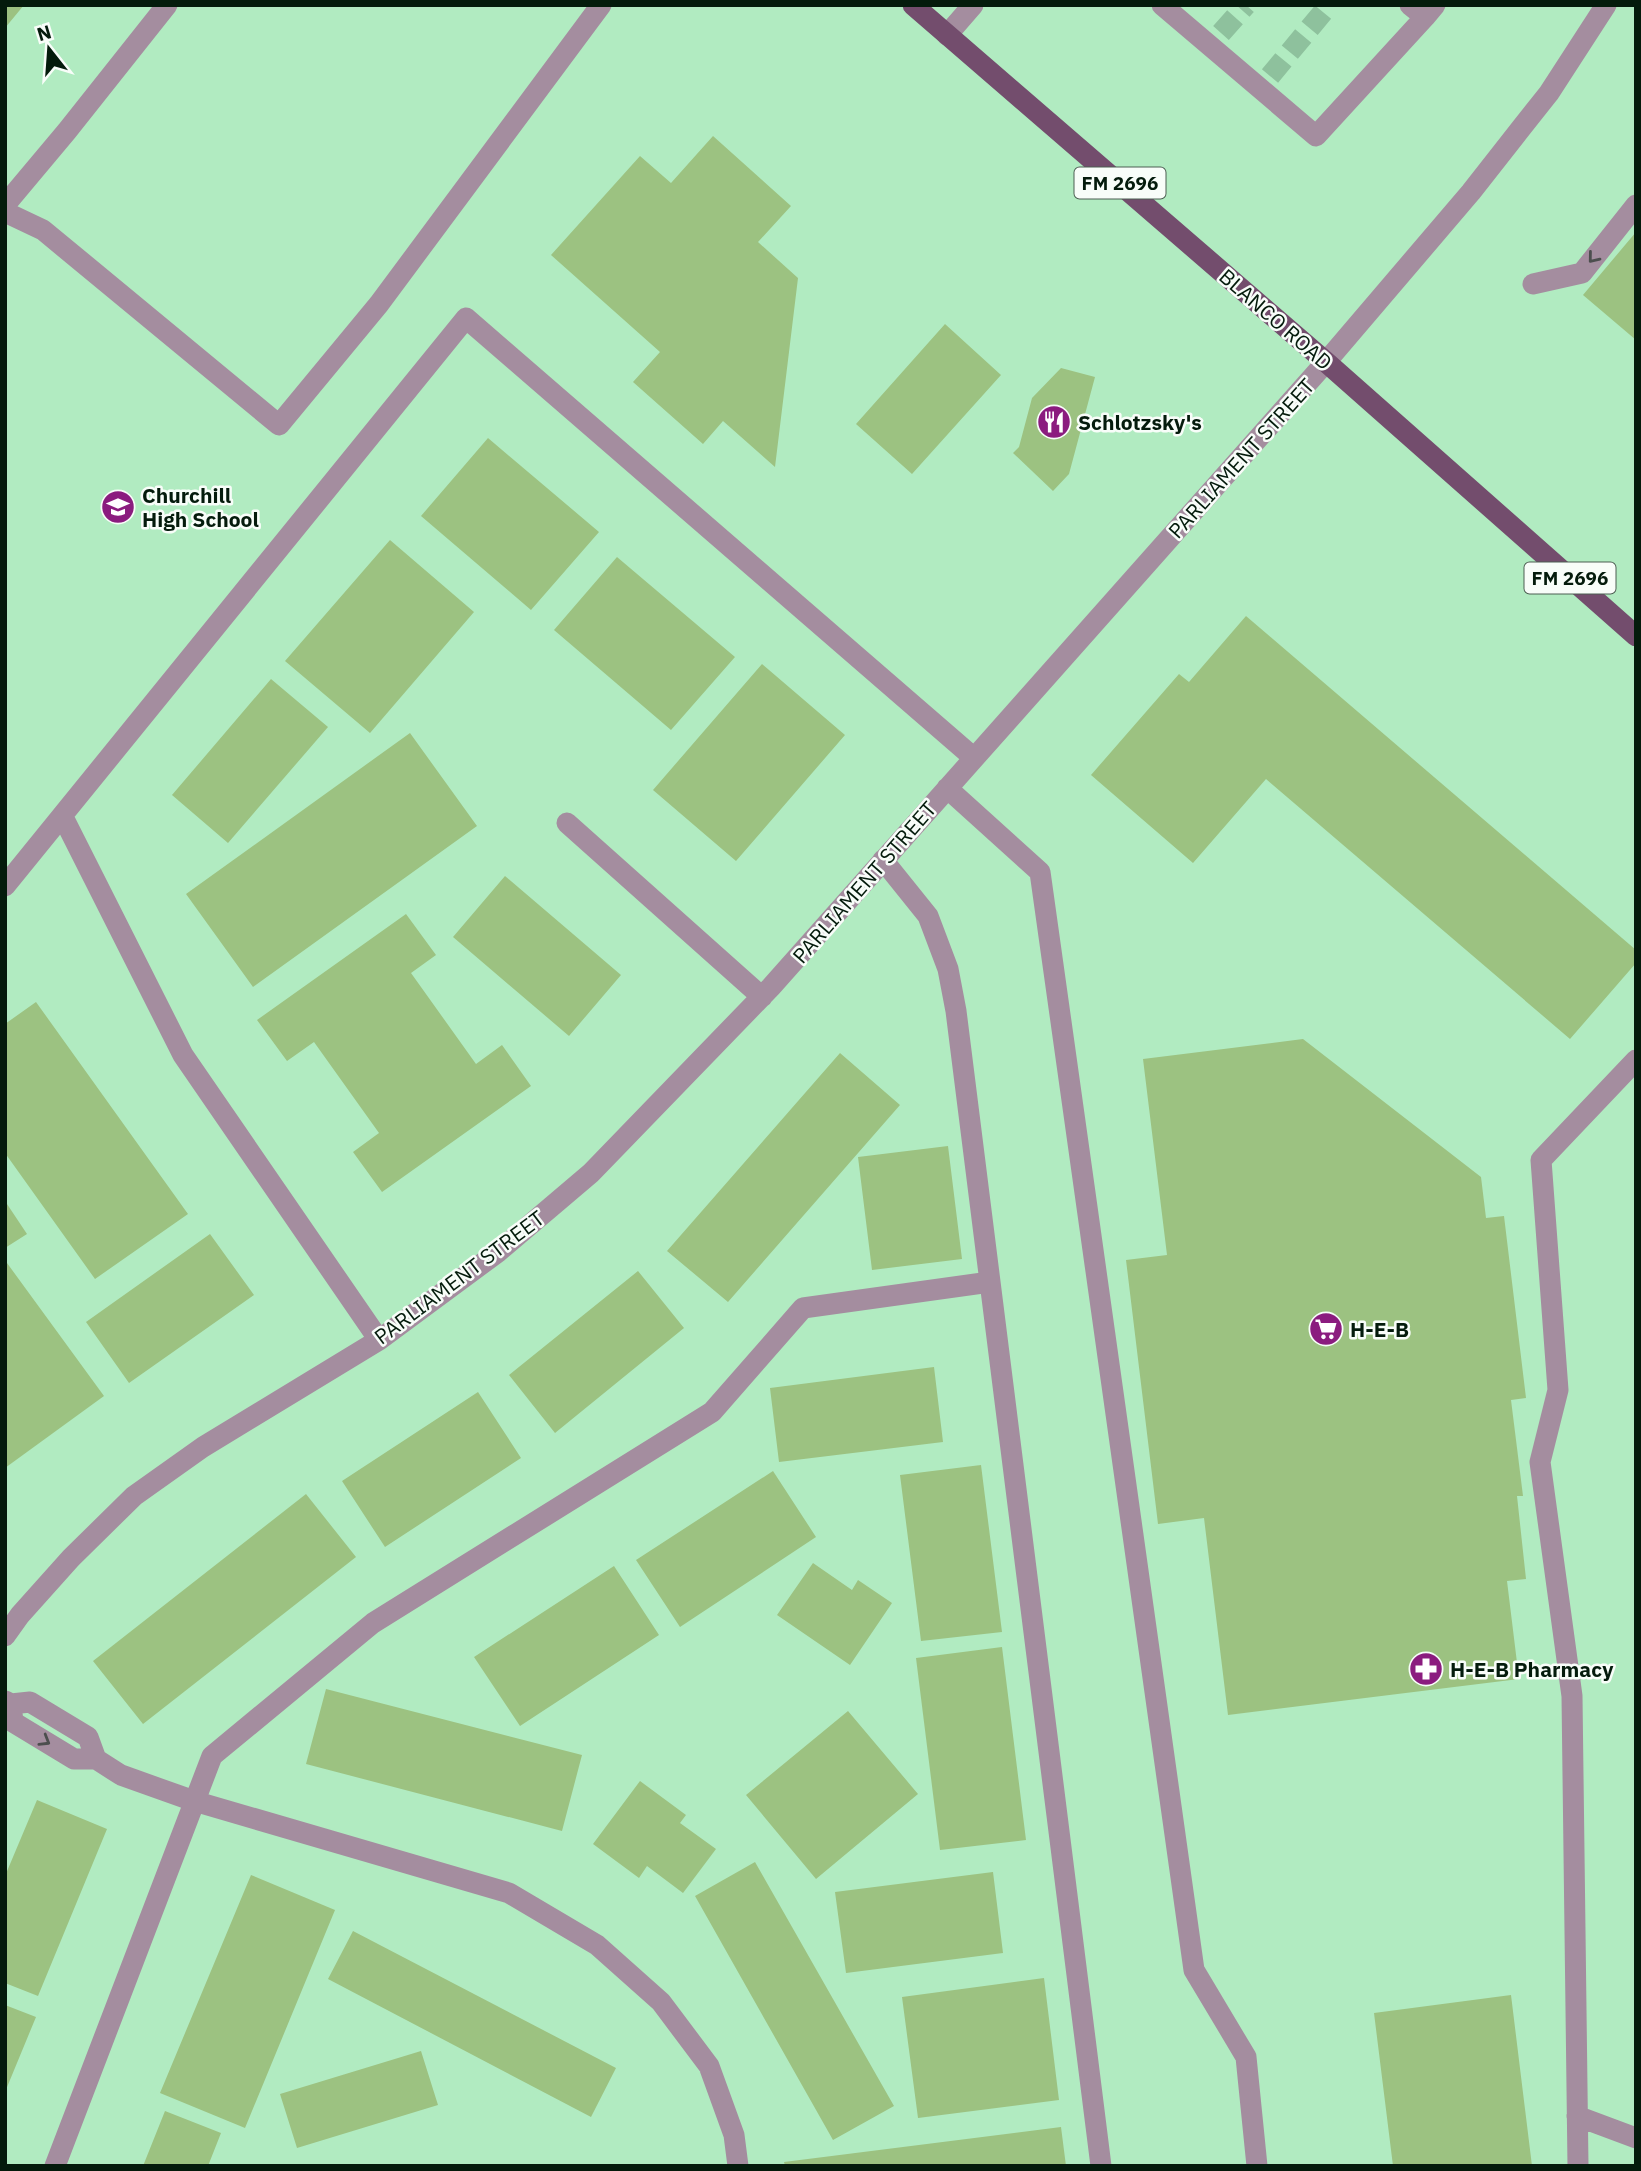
<svg xmlns="http://www.w3.org/2000/svg" width="1641" height="2171" viewBox="0 0 1641 2171" font-family="'IBM Plex Sans',sans-serif">
	<style>
		.building { fill: #9cc281 }
		.lines { fill: none; stroke-linecap: round; stroke-linejoin: round }
		.minor-tunnel { stroke: #8ec19d; stroke-width: 21; stroke-dasharray: 21 10; stroke-linecap: butt }
		.minor { stroke: #a48d9f; stroke-width: 21 }
		.major { stroke: #734d6d; stroke-width: 21 }
		.oneway { stroke: #4c4e4e }
		.labels { text-anchor: middle; dominant-baseline: central; stroke-width: 5; stroke-linejoin: round; paint-order: stroke }
		.shield { fill: #f8fdf9; stroke: #4d5f53; stroke-width: 2 }
		.shield-label { font-size: 19px; font-weight: bold; fill: #041b0c }
		.street-label { font-size: 21px; fill: #041b0c; stroke: #f8fdf9 }
		.poi-label { font-size: 21px; font-weight: bold; fill: #041b0c; stroke: #f8fdf9; text-anchor: start }
	</style>
	<rect width="100%" height="100%" fill="#b1ebc1"/>
	<path class="building" d="M5,5H24L5,28Z
		M713,136L791,206L758,242L798,278L775,467L723,421L703,444L633,382L660,352L551,255L640,156L671,183Z
		M1636,232V340L1583,295Z
		M945,324L1001,375L912,474L856,424Z
		M1061,368L1095,377L1069,474L1053,491L1013,453L1019,447L1032,398Z
		M488,438L599,532L531,610L421,516Z
		M390,540L474,612L370,733L285,661Z
		M617,557L735,657L671,730L554,630Z
		M1246,616L1636,950V963L1570,1039L1266,779L1193,863L1091,775L1179,674L1189,682Z
		M762,664L845,735L736,861L653,790Z
		M271,679L328,727L228,843L172,795Z
		M410,733L477,826L253,987L186,894Z
		M505,876L621,975L569,1036L453,937Z
		M406,914L436,955L411,973L476,1064L502,1045L531,1086L382,1192L353,1152L379,1133L314,1042L287,1061L257,1020Z
		M36,1002L188,1214L95,1279L5,1153V1024Z
		M1303,1039L1481,1177L1486,1218L1504,1216L1526,1398L1511,1400L1523,1496H1517L1526,1579L1507,1581L1519,1679L1228,1715L1204,1518L1158,1524L1126,1260L1167,1255L1143,1059Z
		M840,1053L900,1105L728,1302L667,1251Z
		M948,1146L962,1259L872,1270L858,1157Z
		M5,1201L27,1234L5,1248Z
		M210,1234L254,1295L129,1383L86,1322Z
		M7,1263L104,1396L5,1468V1264Z
		M638,1271L684,1328L555,1433L509,1375Z
		M934,1367L943,1442L779,1462L770,1388Z
		M478,1392L521,1458L385,1547L342,1481Z
		M981,1465L1002,1632L921,1641L900,1475Z
		M773,1471L816,1537L680,1627L636,1560Z
		M306,1494L356,1557L143,1724L93,1661Z
		M813,1563L852,1590L858,1580L892,1603L850,1665L777,1615Z
		M614,1566L659,1635L520,1726L474,1657Z
		M1002,1647L1026,1840L940,1850L916,1658Z
		M326,1689L582,1755L562,1831L306,1764Z
		M848,1711L918,1794L816,1879L746,1795Z
		M640,1781L686,1815L680,1823L716,1849L683,1893L647,1866L639,1878L593,1844Z
		M37,1800L107,1829L38,1996L5,1983V1876Z
		M755,1862L894,2106L833,2140L695,1896Z
		M993,1872L1003,1953L846,1973L835,1892Z
		M251,1875L335,1910L245,2128L160,2093Z
		M353,1931L616,2068L591,2117L328,1979Z
		M1044,1978L1059,2100L918,2118L902,1997Z
		M1511,1995L1532,2166H1393L1374,2013Z
		M5,2005L36,2017L5,2092Z
		M421,2051L438,2105L297,2148L280,2094Z
		M165,2111L221,2133L208,2166H143Z
		M1061,2127L1066,2166H785L784,2162Z"/>
	<g class="lines">
		<path class="minor-tunnel" d="M1221,33L1246,5
			M1270,76L1329,5"/>
		<path class="minor" d="M1162,5L1316,136L1425,17
			M1410,5L1425,17L1435,5
			M947,35L973,5
			M5,205L67,131L167,5
			M5,212L43,230L279,425L379,304L601,5
			M1533,284L1582,273L1636,205
			M947,788L1040,872L1194,1970L1246,2057L1257,2166
			M63,817L183,1055L379,1340
			M567,823L762,997
			M883,860L928,916L948,969L956,1011L1101,2166
			M5,886L466,318L974,758
			M5,1636L20,1615L71,1558L134,1496L203,1447L379,1340L498,1252L591,1173L771,987L1326,362L1471,192L1522,127L1549,93L1606,5
			M5,1701L11,1704L30,1702L88,1737L96,1759
			M11,1704L13,1722L74,1759H96L121,1775L194,1801L509,1893L597,1945L661,2002L709,2066L734,2135L738,2166
			M1577,2116L1636,2138
			M55,2166L212,1756L373,1623L712,1412L803,1308L990,1282
			M1578,2166L1572,1696L1540,1462L1558,1390L1541,1160L1636,1060"/>
		<path class="major" d="M913,5L1326,362L1636,636"/>
	</g>
	<defs><path id="oneway-chevron" d="M-2-3.5L2.5 0L-2 3.5" fill="none" stroke-width="1.6" stroke-linecap="round" stroke-linejoin="round" transform="scale(1.75)"/></defs>
	<g class="oneway">
		<use href="#oneway-chevron" transform="translate(1593 258) rotate(129)"/>
		<use href="#oneway-chevron" transform="translate(45 1741) rotate(31)"/>
	</g>
	<defs>
		<g id="restaurant-disc" transform="scale(1.75)"><circle r="9.5" fill="#8b1c7f" stroke="#f8fdf9"/><path d="M-5-6h1v4h1v-4h1v4h1v-4h1v5L-1.5 .5V6h-2V.5L-5-1ZM5-6V6H3V1.5H1.5Q1.5-4 5-6Z" fill="#fff"/></g>
		<g id="school-disc" transform="scale(1.75)"><circle r="9.5" fill="#8b1c7f" stroke="#f8fdf9"/><path d="M0-5L7-2L0 1L-7-2ZM-4 1L0 2.5L4 1V4Q0 6-4 4Z" fill="#fff"/></g>
		<g id="supermarket-disc" transform="scale(1.75)"><circle r="9.5" fill="#8b1c7f" stroke="#f8fdf9"/><path d="M-6-5.5h2.5l.6 2H6L4.5 2H-2.5L-4.4-4H-6ZM-1.5 3.2a1.3 1.3 0 1 0 .1 0ZM3 3.2a1.3 1.3 0 1 0 .1 0Z" fill="#fff"/></g>
		<g id="pharmacy-disc" transform="scale(1.75)"><circle r="9.5" fill="#8b1c7f" stroke="#f8fdf9"/><path d="M-2-6h4v4h4v4h-4v4h-4v-4h-4v-4h4Z" fill="#fff"/></g>
	</defs>
	<g fill-rule="evenodd">
		<use href="#restaurant-disc" x="1054" y="422"/>
		<use href="#school-disc" x="118" y="507"/>
		<use href="#supermarket-disc" x="1326" y="1329"/>
		<use href="#pharmacy-disc" x="1426" y="1669"/>
	</g>
	<g class="labels">
		<g class="shield">
			<rect x="1074.5" y="167.5" width="91" height="31" rx="5"/>
			<rect x="1524.5" y="562.5" width="91" height="31" rx="5"/>
		</g>
		<g class="shield-label">
			<text x="1120" y="183">FM 2696</text>
			<text x="1570" y="578">FM 2696</text>
		</g>
		<g class="street-label">
			<text transform="translate(1276 319) rotate(41)">BLANCO ROAD</text>
			<text transform="translate(1241 458) rotate(-48)">PARLIAMENT STREET</text>
			<text transform="translate(864 882) rotate(-49)">PARLIAMENT STREET</text>
			<text transform="translate(459 1277) rotate(-37)">PARLIAMENT STREET</text>
		</g>
		<g class="poi-label">
			<text x="1078" y="422">Schlotzsky's</text>
			<text x="142" y="495">Churchill<tspan x="142" dy="24">High School</tspan></text>
			<text x="1350" y="1329">H-E-B</text>
			<text x="1450" y="1669">H-E-B Pharmacy</text>
		</g>
	</g>
	<rect width="1641" height="2171" fill="none" stroke="#041b0c" stroke-width="14"/>
	<g transform="translate(49 49) rotate(343)" stroke="#f8fdf9" stroke-width="5" paint-order="stroke">
	<path d="M0-5L12 26L0 18L-12 26Z" fill="#041b0c"/>
	<text y="-10" font-size="19" font-weight="bold" text-anchor="middle" fill="#041b0c">N</text>
	</g>
</svg>
